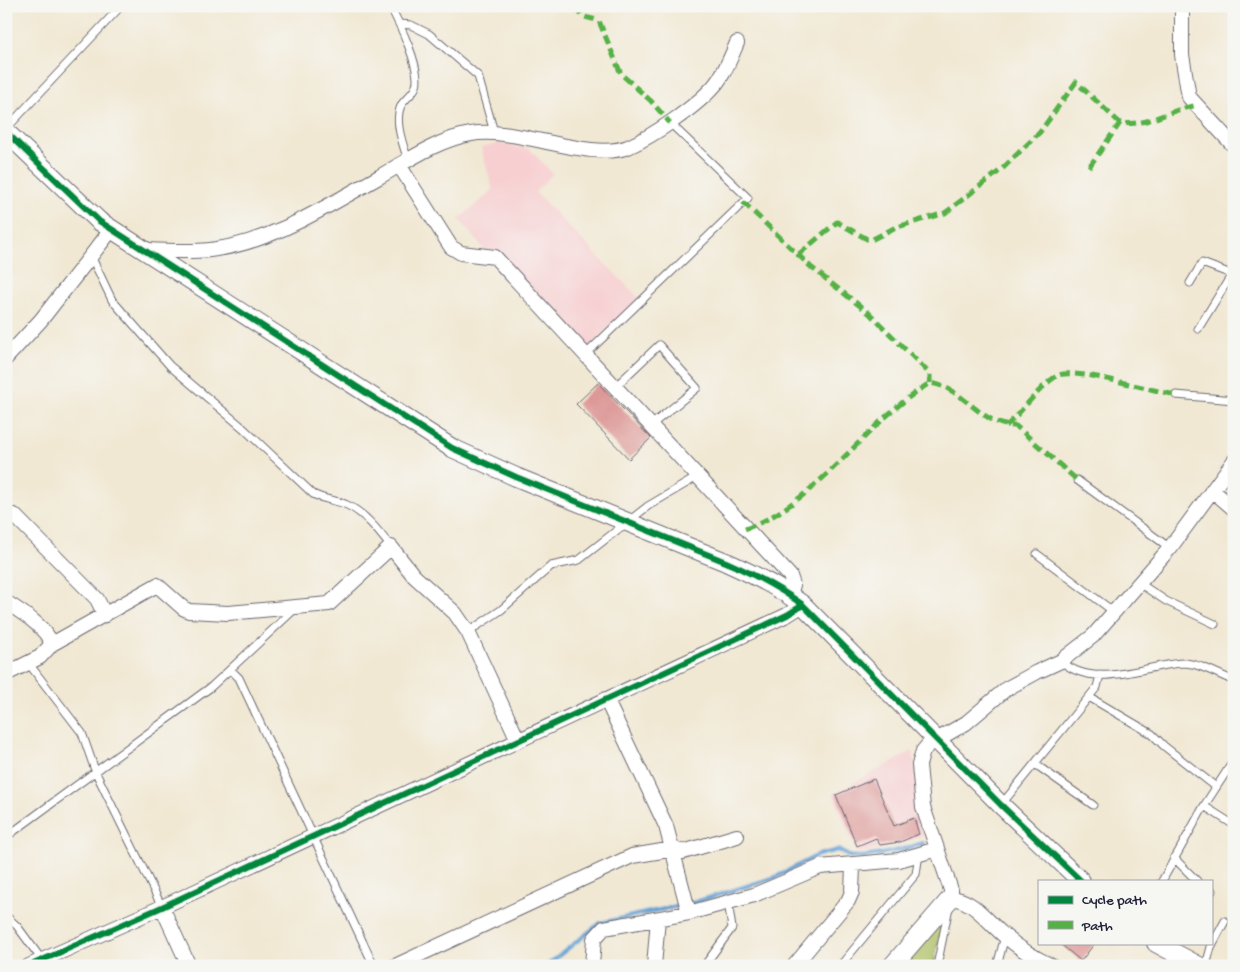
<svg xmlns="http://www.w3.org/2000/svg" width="1240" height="972" viewBox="0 0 1240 972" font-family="'Gochi Hand',sans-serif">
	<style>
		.built { fill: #f7cfd1 }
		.green { fill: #acbe61; stroke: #67704e }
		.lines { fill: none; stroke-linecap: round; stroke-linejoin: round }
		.stream { stroke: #66a2d6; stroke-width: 4 }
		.building { fill: #da8f8e }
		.service-casing { stroke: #6a6770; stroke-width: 9 }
		.minor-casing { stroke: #6a6770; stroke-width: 16 }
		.tertiary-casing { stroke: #6a6770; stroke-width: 20 }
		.service { stroke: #fff; stroke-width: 7 }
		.minor { stroke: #fff; stroke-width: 14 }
		.tertiary { stroke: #fff; stroke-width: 18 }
		.quiet { stroke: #55b146; stroke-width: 5; stroke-dasharray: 10 5; stroke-linecap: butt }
		.cycleway-casing { stroke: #f6f6f2; stroke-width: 9 }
		.cycleway { stroke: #00873e; stroke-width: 6 }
	</style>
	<rect width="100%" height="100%" fill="#f6f6f2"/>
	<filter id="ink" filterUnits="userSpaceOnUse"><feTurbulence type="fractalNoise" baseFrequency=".02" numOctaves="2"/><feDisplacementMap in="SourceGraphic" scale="10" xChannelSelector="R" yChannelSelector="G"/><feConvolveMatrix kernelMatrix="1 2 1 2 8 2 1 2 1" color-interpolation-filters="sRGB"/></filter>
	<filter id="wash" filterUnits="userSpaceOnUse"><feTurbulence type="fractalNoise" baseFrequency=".0096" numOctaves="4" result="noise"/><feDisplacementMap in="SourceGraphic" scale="20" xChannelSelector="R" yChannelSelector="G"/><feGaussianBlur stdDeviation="1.12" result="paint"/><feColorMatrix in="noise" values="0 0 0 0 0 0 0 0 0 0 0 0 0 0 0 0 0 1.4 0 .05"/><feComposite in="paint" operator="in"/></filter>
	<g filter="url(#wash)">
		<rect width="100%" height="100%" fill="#f1e8d3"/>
		<path class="built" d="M499,143L530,149L553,174L535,192L639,298L586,349L486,252L459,219L493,190L481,148Z
			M913,751L924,835L900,845L857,853L833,794Z"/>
		<path class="green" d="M944,917L933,966H902Z"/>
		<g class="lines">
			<path class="stream" d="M692,903L776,877L818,855L838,850C841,852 845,854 849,856C863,860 909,848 923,843
				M546,966L600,923L682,905"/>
		</g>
		<g id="blocks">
			<path class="building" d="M598,383L651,438L629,459L576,404Z
				M874,779L894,826L914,818L919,834L900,842L880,845L876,838L857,846L836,795Z
				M1059,943H1095L1081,961Z"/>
		</g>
	</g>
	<g filter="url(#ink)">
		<use href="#blocks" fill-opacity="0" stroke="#6a6770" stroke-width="1"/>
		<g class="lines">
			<g class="service-casing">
				<path id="service" d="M390,6C398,21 422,69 416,86C414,93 406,98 402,104C393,119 403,145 408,160
					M400,24L411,25L429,34L478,76L494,132
					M6,129L121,6
					M91,256L112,300L170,366L242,427L313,494C324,500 336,500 347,505C365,513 380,533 391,547
					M1190,283L1202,263L1234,275
					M1198,329L1232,274
					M585,355L748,198L670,123
					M615,387L659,345L697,388L650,426
					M1176,395L1234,400
					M1077,480L1170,548
					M1037,554L1114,612
					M1139,583L1166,601L1215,624
					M468,632L501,610L551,566L579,560L648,506L697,477
					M1061,661C1095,691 1144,665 1183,663C1199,663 1220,675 1234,681
					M29,664L82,733L96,773L162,907
					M231,670L239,678L374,966
					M1089,697L1152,734L1164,746L1216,787
					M1035,764L1093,805
					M1001,805L1097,687L1100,675
					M1204,806L1234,825
					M6,837L211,687L296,608
					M1174,858L1197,881
					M1162,881L1204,806L1234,760
					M1211,890L1212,891
					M6,916L17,926L42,960
					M704,966L732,928L728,902
					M840,966L916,874L919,854
					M937,966L949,907
					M997,966L1005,936
					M1206,966L1211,947L1225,921"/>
			</g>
			<g class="minor-casing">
				<path id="minor" d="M1182,6V55L1189,97L1234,146
					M399,165L451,247L461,253L495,257L790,576L793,585L790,595
					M146,250C168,251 189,252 210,250C271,243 327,206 379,177C407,161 439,139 471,134C516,126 590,162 628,147C653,136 696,107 714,86C724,75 731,57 737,43
					M6,358L41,320L112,229
					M1212,490L1234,509
					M14,515L97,599L105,615
					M6,602C22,613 44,625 52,644L40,657L6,674
					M52,644L157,585L183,608L189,611L228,613L329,604L391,547L414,576L455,613L468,632L518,740
					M606,699L666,826L689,913
					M162,907L189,966
					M29,966L162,907L787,615L803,605
					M395,966L632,856L674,849L683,852L737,836
					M592,966L594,939L604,928L689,913L754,895L820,867L899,860L937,849
					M654,966L658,919
					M794,966L848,901L852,892L853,866
					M1052,966C1035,958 1020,949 1006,937C988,923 975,900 951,898V890L923,807L919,765L923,751L928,745L966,723L1006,689L1037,672L1061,661L1093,636L1170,548L1234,461"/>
			</g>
			<g class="tertiary-casing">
				<path id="tertiary" d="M6,132L99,221L452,448L516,477L726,562C753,574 779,587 803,605L1001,805L1081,881
					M1156,943L1199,966
					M892,966L951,898"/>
			</g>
			<use href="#service" class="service"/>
			<use href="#minor" class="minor"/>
			<use href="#tertiary" class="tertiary"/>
			<path class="quiet" d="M576,6C581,20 587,16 599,21L621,74L651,101L670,123
				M1089,167L1120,123
				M743,202L812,268L869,313L930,374V383
				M799,254L837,222L867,239H873L894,228L945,213L1001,170L1040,132L1076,82L1120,123C1145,127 1169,110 1194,106
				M1006,426C1020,414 1043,382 1059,375C1076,368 1154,391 1176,395
				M745,529C821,501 862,424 930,383C963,387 982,427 1016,426L1077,480"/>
			<g class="cycleway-casing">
				<path id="cycleway" d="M6,132L99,221L452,448L516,477L726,562C753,574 779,587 803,605L1001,805L1081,881
					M29,966L162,907L787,615L803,605"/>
			</g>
			<use href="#cycleway" class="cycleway"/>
		</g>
	</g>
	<rect width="1240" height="972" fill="none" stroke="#f6f6f2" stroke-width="25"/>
	<rect x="1038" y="880" width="175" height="65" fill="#f6f6f2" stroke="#a1a1a9"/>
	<rect x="1048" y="896" width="25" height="8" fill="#00873e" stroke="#a1a1a9"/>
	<text x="1082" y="904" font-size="15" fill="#22223b">Cycle path</text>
	<rect x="1048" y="921" width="25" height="8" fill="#55b146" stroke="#a1a1a9"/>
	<text x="1082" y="930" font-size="15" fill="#22223b">Path</text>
</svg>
